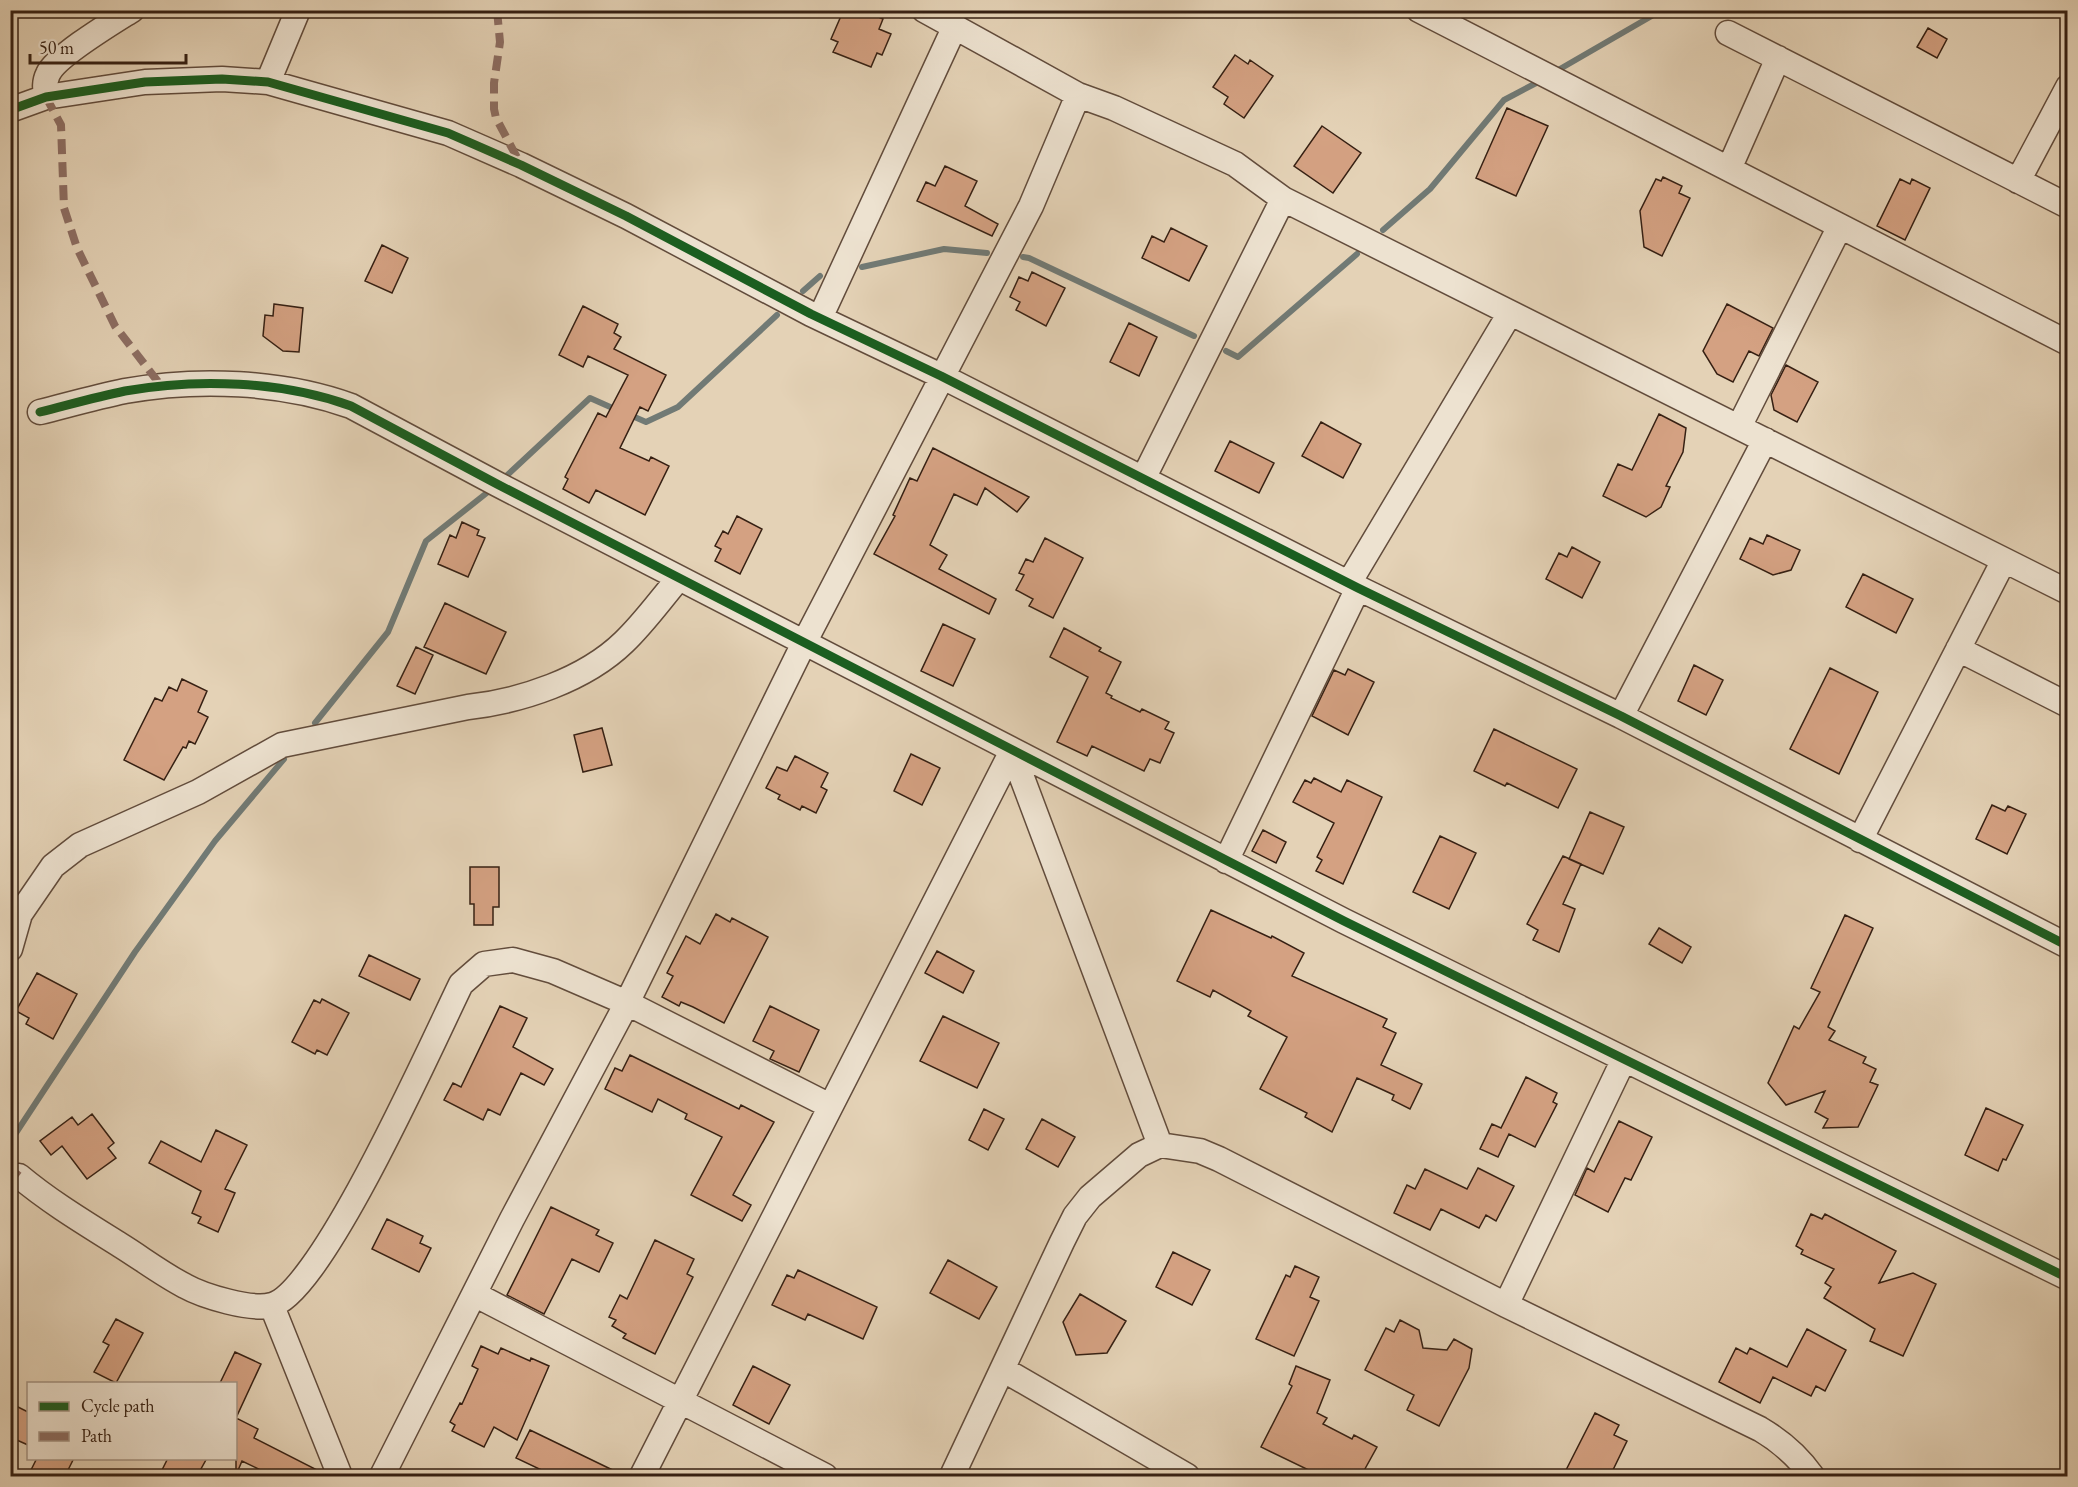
<svg xmlns="http://www.w3.org/2000/svg" width="2078" height="1487" viewBox="0 0 2078 1487" font-family="'EB Garamond',serif">
	<style>
		.lines { fill: none; stroke-linecap: round; stroke-linejoin: round }
		.stream { stroke: #717a75; stroke-width: 6 }
		.building { fill: #d4a182; stroke: #362013; stroke-width: 1.5 }
		.minor-casing { stroke: #624c3c; stroke-width: 27 }
		.minor { stroke: #ede2d0; stroke-width: 24 }
		.quiet { stroke: #8d6e63; stroke-width: 8; stroke-dasharray: 15 8; stroke-linecap: butt }
		.cycleway-casing { stroke: #ede2d0; stroke-width: 13 }
		.cycleway { stroke: #1b5e20; stroke-width: 9 }
	</style>
	<rect width="100%" height="100%" fill="#e4d2b6"/>
	<filter id="stains"><feTurbulence type="fractalNoise" baseFrequency=".00333" numOctaves="4"/><feColorMatrix values="0 0 0 0 .2 0 0 0 0 .09 0 0 0 0 .02 0 0 0 .5 -.17"/></filter>
	<radialGradient id="worn" r=".72"><stop offset=".6" stop-color="#630" stop-opacity="0"/><stop offset="1" stop-color="#630" stop-opacity=".3"/></radialGradient>
	<g class="lines">
		<path class="stream" d="M1553,73L1662,10
			M1383,230L1430,189L1504,100L1540,81
			M1023,257L1029,258L1194,336
			M862,267L944,249L987,253
			M803,291L820,276
			M1226,351L1238,357L1357,254
			M630,415L646,422L678,407L777,315
			M503,479L590,398L617,410
			M315,723L388,632L426,541L493,488
			M10,1142L135,952L215,841L284,759"/>
	</g>
	<path class="building" d="M849,10H862L883,19L879,29L891,34L882,55L877,53L871,67L833,52L838,42L831,39L841,16Z
		M1928,28L1947,39L1937,58L1917,47Z
		M1235,55L1248,64L1250,60L1273,76L1244,118L1224,104L1228,97L1213,87Z
		M1507,108L1548,126L1516,196L1476,178Z
		M1322,126L1361,153L1333,193L1294,166Z
		M945,166L977,181L965,206L998,224L992,236L917,201L926,182L935,186Z
		M1663,177L1682,186L1679,193L1690,198L1662,256L1644,247L1640,211L1656,179L1661,181Z
		M1900,179L1910,184L1912,179L1930,188L1905,240L1877,226Z
		M1171,228L1207,246L1189,281L1142,258L1152,236L1164,242Z
		M382,245L408,258L392,293L365,281Z
		M1032,272L1065,288L1046,326L1016,310L1020,302L1010,297L1019,277L1028,281Z
		M274,304L303,308L299,352L283,351L263,336L265,315L273,316Z
		M1727,304L1773,328L1759,356L1749,351L1733,382L1717,374L1703,351Z
		M583,306L618,324L614,333L621,337L614,349L666,375L648,411L640,407L620,448L649,461L651,457L669,466L645,515L596,490L589,503L563,489L568,479L565,477L598,413L606,417L628,375L588,356L583,367L559,355Z
		M1129,323L1157,337L1139,376L1110,362Z
		M1786,365L1818,382L1797,422L1774,410L1771,395Z
		M1659,414L1686,428L1683,452L1666,486L1670,487L1661,507L1646,517L1603,496L1618,464L1632,470Z
		M1321,422L1361,444L1343,478L1302,456Z
		M1230,441L1274,463L1259,493L1215,471Z
		M933,448L1029,497L1017,512L985,488L977,505L954,494L930,545L947,555L939,569L996,599L989,614L874,554L895,516L893,515L910,478L917,481Z
		M737,516L762,529L740,574L715,561L721,549L715,546L723,531L728,534Z
		M462,522L479,530L477,535L485,538L468,577L438,564L450,535L456,538Z
		M1767,535L1800,550L1791,570L1773,575L1740,559L1750,538L1763,544Z
		M1045,538L1083,558L1053,618L1029,606L1033,599L1016,590L1024,575L1019,573L1026,559L1033,562Z
		M1572,547L1600,562L1582,598L1546,579L1559,553L1567,557Z
		M1863,574L1913,599L1896,633L1846,607Z
		M445,603L506,632L486,674L424,647Z
		M943,624L975,639L953,686L921,671Z
		M1064,628L1101,648L1099,651L1121,662L1106,693L1112,696L1111,698L1140,712L1142,709L1169,722L1165,729L1174,733L1160,763L1150,759L1144,771L1092,746L1087,756L1057,742L1088,677L1050,657Z
		M416,647L433,655L415,694L397,686Z
		M1694,665L1723,680L1706,715L1678,701Z
		M1830,668L1878,692L1839,774L1790,749Z
		M1348,669L1374,682L1348,735L1312,716L1334,670L1345,675Z
		M182,679L207,691L198,712L208,717L195,744L189,741L186,748L183,747L164,780L124,760L155,698L162,701L169,687L177,691Z
		M602,728L612,765L583,772L574,735Z
		M1494,729L1577,769L1558,808L1507,783L1505,786L1474,771Z
		M911,754L940,768L922,805L894,791Z
		M795,756L828,773L821,787L827,790L816,813L802,806L800,810L778,799L780,795L766,788L777,767L787,771Z
		M1314,778L1341,792L1347,780L1382,797L1343,884L1316,871L1322,860L1317,857L1334,823L1293,802L1305,780L1311,783Z
		M1992,805L2005,811L2008,806L2026,814L2007,854L1976,839Z
		M1590,812L1624,827L1603,874L1569,859Z
		M1263,830L1286,842L1276,863L1252,851Z
		M1440,836L1476,853L1449,909L1413,892Z
		M1563,856L1581,864L1563,904L1575,909L1559,952L1533,940L1538,930L1527,924Z
		M470,867H499V907H493V925H474V904H470Z
		M1211,910L1271,938L1272,936L1304,953L1292,976L1387,1019L1383,1027L1396,1033L1381,1065L1422,1084L1410,1109L1392,1100L1394,1095L1357,1078L1332,1132L1305,1117L1307,1113L1260,1089L1287,1037L1248,1016L1251,1011L1213,990L1210,997L1177,981Z
		M716,914L730,922L732,918L768,937L724,1023L693,1007L681,1002L679,1006L662,997L673,976L667,973L686,936L700,944Z
		M1845,915L1873,928L1828,1027L1835,1031L1829,1040L1866,1057L1863,1063L1876,1069L1870,1082L1878,1085L1858,1127L1823,1128L1828,1119L1815,1112L1825,1091L1786,1105L1768,1083L1794,1026L1799,1029L1820,992L1811,988Z
		M1659,928L1691,947L1682,963L1649,944Z
		M937,951L974,971L963,993L925,973Z
		M369,955L420,979L410,1000L359,976Z
		M37,973L77,994L53,1039L26,1024L29,1018L16,1011Z
		M322,999L349,1013L327,1055L317,1050L315,1054L292,1042L314,1000L320,1003Z
		M500,1006L527,1018L513,1047L553,1069L544,1085L521,1073L500,1115L488,1109L483,1120L444,1100L453,1083L461,1087Z
		M770,1006L819,1030L799,1072L770,1059L774,1051L753,1041Z
		M943,1016L999,1043L977,1088L920,1061Z
		M630,1055L739,1109L741,1105L774,1122L733,1195L751,1205L742,1221L691,1195L722,1137L685,1119L687,1114L658,1099L652,1112L605,1089L615,1068L622,1071Z
		M1526,1077L1557,1093L1553,1102L1557,1104L1535,1147L1509,1134L1498,1157L1480,1149L1492,1124L1501,1128Z
		M1986,1108L2023,1125L2006,1160L2003,1159L1998,1171L1965,1155Z
		M984,1109L1004,1119L988,1150L969,1140Z
		M92,1114L114,1143L108,1148L116,1158L87,1179L62,1146L51,1155L40,1141L72,1117L78,1125Z
		M1042,1119L1075,1137L1058,1167L1026,1149Z
		M1619,1121L1652,1137L1631,1180L1625,1178L1608,1212L1575,1195L1587,1168L1594,1172Z
		M216,1130L247,1145L225,1189L235,1193L218,1232L198,1223L201,1217L192,1213L201,1191L149,1163L161,1141L201,1162Z
		M1478,1168L1514,1186L1496,1221L1486,1215L1479,1228L1441,1209L1430,1230L1394,1213L1407,1185L1415,1189L1425,1169L1467,1189Z
		M551,1207L599,1230L596,1235L613,1243L599,1272L572,1259L544,1314L507,1295Z
		M1811,1214L1822,1219L1825,1214L1896,1251L1879,1283L1913,1273L1936,1284L1903,1356L1870,1341L1875,1329L1824,1298L1831,1287L1825,1283L1834,1269L1801,1254L1803,1250L1796,1246Z
		M387,1219L423,1236L420,1243L431,1248L419,1272L372,1249Z
		M655,1240L694,1259L687,1274L693,1277L655,1354L623,1338L626,1334L612,1326L616,1320L609,1317L620,1295L627,1299Z
		M1173,1252L1210,1270L1192,1305L1156,1287Z
		M948,1260L997,1287L979,1319L930,1293Z
		M1295,1266L1319,1277L1310,1297L1319,1301L1294,1356L1256,1339L1286,1275L1290,1277Z
		M798,1270L877,1307L863,1339L808,1314L805,1320L772,1305L787,1275L794,1278Z
		M1080,1294L1126,1321L1107,1353L1076,1355L1063,1322Z
		M116,1319L143,1333L116,1383L94,1372L109,1345L103,1342Z
		M1400,1320L1419,1330L1423,1348L1447,1350L1454,1339L1472,1349L1469,1368L1439,1426L1407,1410L1414,1395L1365,1370L1386,1328L1394,1332Z
		M1807,1329L1846,1350L1825,1391L1816,1386L1811,1396L1773,1377L1760,1403L1719,1382L1736,1348L1747,1354L1750,1348L1787,1367Z
		M481,1346L498,1354L501,1348L530,1361L531,1358L549,1366L517,1440L494,1427L484,1447L452,1431L455,1425L450,1422L460,1403L462,1404L478,1369L472,1366Z
		M235,1352L261,1364L236,1418L258,1429L254,1438L323,1473L325,1476H273L242,1461L236,1475V1383H220Z
		M753,1366L790,1385L769,1424L733,1405Z
		M1296,1366L1330,1380L1317,1413L1327,1418L1323,1424L1352,1439L1354,1435L1377,1447L1361,1476H1321L1261,1447L1292,1386L1289,1384Z
		M10,1403L28,1412V1445L10,1437Z
		M1595,1413L1619,1425L1614,1435L1627,1441L1610,1476H1563Z
		M530,1430L625,1476H554L516,1458Z
		M37,1458H74L65,1476H28Z
		M168,1458H207L197,1476H159Z"/>
	<g class="lines">
		<g class="minor-casing">
			<path id="minor" d="M924,10L1078,95L1114,108L1235,164L1283,199L2068,592
				M1419,10L2068,343
				M1728,33L2068,206
				M268,82L298,10
				M46,97C45,89 44,82 48,74C56,56 113,22 132,10
				M10,110L46,97L145,82L222,79L268,82L448,133L521,165L626,216L811,314L941,376L1358,588L1621,716L2068,946
				M1729,169L1778,58
				M2018,181L2068,87
				M820,318L955,26
				M40,412C68,405 96,397 125,391C197,378 282,381 351,406L497,484L1344,921L2068,1278
				M1739,427L1840,226
				M1143,479L1283,199
				M1349,583L1510,313
				M1958,649L2068,705
				M1621,716L1765,440
				M1012,751L1160,1145
				M1860,840L2004,560
				M1226,861L1358,588
				M10,949L20,914L53,866L80,845L198,792L282,745L468,707C521,701 585,680 624,642C644,623 661,599 679,578
				M19,1176C50,1202 85,1223 120,1245C141,1258 162,1274 185,1286C203,1296 252,1311 272,1305C322,1292 434,1039 461,984L484,964L513,960L553,971L627,1003L830,1106
				M474,1294L825,1476
				M1506,1305L1623,1061
				M272,1306L340,1476
				M1004,1370L1187,1476
				M382,1476L512,1219L627,1003L804,643L1031,206L1078,95
				M642,1476L1012,751
				M952,1476L1062,1242L1075,1216L1090,1197L1139,1155L1160,1145L1200,1151L1219,1159L1506,1305L1760,1429C1782,1442 1798,1456 1812,1476"/>
		</g>
		<use href="#minor" class="minor"/>
		<path class="quiet" d="M497,10L500,42L494,83V109L496,118L521,165
			M46,97L61,125L64,208L77,248L115,326L162,387
			M10,1169L19,1176"/>
		<g class="cycleway-casing">
			<path id="cycleway" d="M10,110L46,97L145,82L222,79L268,82L448,133L521,165L626,216L811,314L941,376L1358,588L1621,716L2068,946
				M40,412C68,405 96,397 125,391C197,378 282,381 351,406L497,484L1344,921L2068,1278"/>
		</g>
		<use href="#cycleway" class="cycleway"/>
	</g>
	<rect width="2078" height="1487" fill="none" stroke="#e4d2b6" stroke-width="36"/>
	<rect x="12" y="12" width="2054" height="1463" fill="none" stroke="#362013" stroke-width="3"/>
	<rect x="18" y="18" width="2042" height="1451" fill="none" stroke="#362013" stroke-width="1.5"/>
	<rect x="27" y="1382" width="210" height="78" fill="#ede2d0" stroke="#a49484" stroke-width="1.5"/>
	<rect x="39" y="1402" width="30" height="9" fill="#1b5e20" stroke="#a49484" stroke-width="1.5"/>
	<text x="81" y="1412" font-size="18" fill="#362013">Cycle path</text>
	<rect x="39" y="1432" width="30" height="9" fill="#8d6e63" stroke="#a49484" stroke-width="1.5"/>
	<text x="81" y="1442" font-size="18" fill="#362013">Path</text>
	<path d="M30 54v9h156v-9" fill="none" stroke="#362013" stroke-width="3"/>
	<text x="39" y="54" font-size="18" fill="#362013" stroke="#ede2d0" stroke-width="4.5" paint-order="stroke">50 m</text>
	<rect width="100%" height="100%" filter="url(#stains)"/>
	<rect width="100%" height="100%" fill="url(#worn)"/>
</svg>
